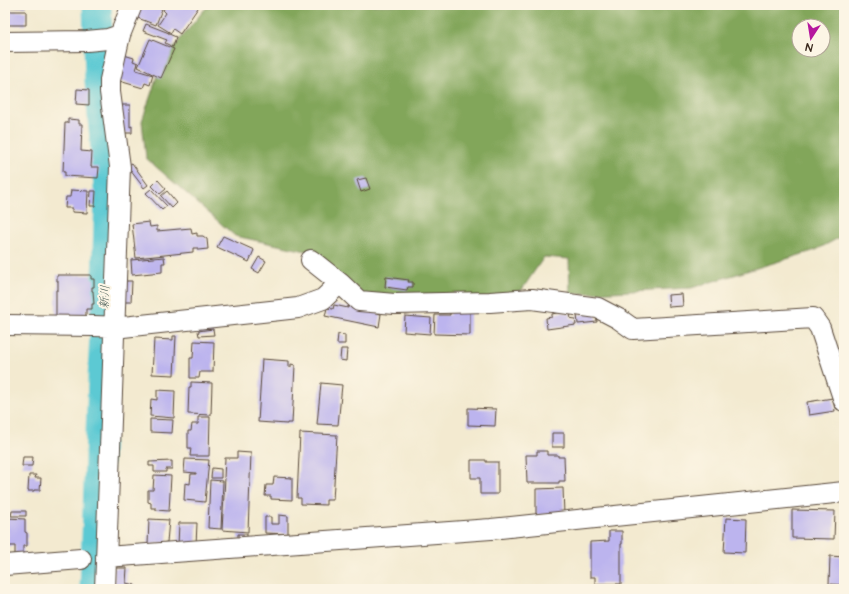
<svg xmlns="http://www.w3.org/2000/svg" width="849" height="594" viewBox="0 0 849 594" font-family="'Architects Daughter','Klee One',sans-serif">
	<style>
		.forest { fill: #82a65a; stroke: #5e683c; fill-rule: evenodd }
		.lines { fill: none; stroke-linecap: round; stroke-linejoin: round }
		.river { stroke: #5cc9d3; stroke-width: 29 }
		.building { fill: #bcb4ee }
		.minor-casing { stroke: #574739; stroke-width: 22 }
		.minor { stroke: #fff; stroke-width: 20 }
		.labels { text-anchor: middle; dominant-baseline: central; stroke-width: 4; stroke-linejoin: round; paint-order: stroke }
		.water-label { font-size: 12px; font-style: italic; fill: #455a54; stroke: #fcf5e5 }
	</style>
	<rect width="100%" height="100%" fill="#fcf5e5"/>
	<filter id="ink" filterUnits="userSpaceOnUse"><feTurbulence type="fractalNoise" baseFrequency=".025" numOctaves="2"/><feDisplacementMap in="SourceGraphic" scale="8" xChannelSelector="R" yChannelSelector="G"/><feConvolveMatrix kernelMatrix="1 2 1 2 8 2 1 2 1" color-interpolation-filters="sRGB"/></filter>
	<filter id="wash" filterUnits="userSpaceOnUse"><feTurbulence type="fractalNoise" baseFrequency=".012" numOctaves="4" result="noise"/><feDisplacementMap in="SourceGraphic" scale="16" xChannelSelector="R" yChannelSelector="G"/><feGaussianBlur stdDeviation="0.9" result="paint"/><feColorMatrix in="noise" values="0 0 0 0 0 0 0 0 0 0 0 0 0 0 0 0 0 1.4 0 .05"/><feComposite in="paint" operator="in"/></filter>
	<g filter="url(#wash)">
		<rect width="100%" height="100%" fill="#f3ead0"/>
		<path class="forest" d="M210,5H844V235L816,250L691,288L570,294L569,259L544,257L515,300L372,301L311,252L235,236L146,158L142,121L162,62L203,11ZM799,26H823V50H799Z"/>
		<g class="lines">
			<path class="river" d="M94,589L109,199L99,80L97,5"/>
		</g>
		<g id="blocks">
			<path class="building" d="M5,5H26V7H5Z
				M139,5H152L162,9L156,25L135,17Z
				M167,5H200L180,34L173,29L171,33L158,25L166,13L163,10Z
				M5,11H26V25H5Z
				M146,24L169,33V34L176,37L173,47L165,43L167,40L143,31Z
				M150,39L174,49L161,78L138,67Z
				M124,55L134,58L133,61L138,63L136,70L153,75L150,85L145,83L143,88L116,80Z
				M77,89L89,90V105L76,104Z
				M119,105H130V127L132,126V133H123Z
				M68,119L79,120V124H82L81,151L92,152L91,167H99L98,178L65,176V172H63L65,123H68Z
				M132,163L148,185L144,188L127,166Z
				M366,178L370,189L361,192L357,180Z
				M158,180L166,189L160,194L152,186Z
				M151,189L167,206L162,210L146,193Z
				M71,190L88,191L87,213L72,212V208H65L66,197H70Z
				M91,191H96L95,206H90Z
				M167,191L177,203L172,208L161,196Z
				M149,222L150,227L157,226V231L191,228L192,234L197,233V236H203L207,239L208,249L198,250V248H193V252L136,258L132,224Z
				M223,236L254,250L249,262L217,247Z
				M164,257L165,263H162V272L132,275L131,260Z
				M259,257L266,261L259,273L252,269Z
				M57,275H91V279H94V287H92V291H93L94,304H92V309H86V316H56V290H58V281H57Z
				M386,277L409,280L408,282H413V287H408L407,290L385,287Z
				M126,281H132L131,302H125Z
				M682,294L683,306L669,307L668,295Z
				M334,305L348,308V306L381,314L379,327L325,316L327,308L333,309Z
				M450,312H470V335L434,334L435,315H450Z
				M562,312L571,314L570,318L575,319L576,325L547,329L546,318L552,317V314Z
				M596,313L597,322L578,324L577,315Z
				M405,316L431,318L430,334L404,332Z
				M213,329L214,335L199,336L198,331Z
				M338,334L345,335V344H337Z
				M173,336H176L174,375L152,374L154,339L173,340Z
				M194,341L214,342L213,372H200L199,378H190V358H193Z
				M341,349H347L346,361L340,360Z
				M262,359L289,361V367H291V364L295,365L292,423H287V424L258,422Z
				M191,382L212,383L211,415L188,414L189,387H191Z
				M321,383L342,385L338,425L317,424Z
				M157,390L175,391L174,418L150,416L151,399L157,400Z
				M833,398L835,411L809,415L807,402Z
				M468,408L496,409L495,426L468,425Z
				M198,417H210L209,456H190L191,448H188V431H191L192,424H198Z
				M150,419L173,420L172,433L150,432Z
				M300,433L337,435L333,500H326V505L301,504V498H297Z
				M552,433H564V447H552Z
				M537,451H547V455H558V457H564L565,481H559V483H527L526,455H537Z
				M237,452L251,453L248,532L222,530L225,478H224L225,458H237Z
				M23,457H33L32,466H22Z
				M185,459L209,460L205,502L184,500L185,483L190,484L191,474H196V473L184,472Z
				M471,460H486V462H498V494H480V478H471Z
				M172,461V469H166V472H154V466H149V462Z
				M212,468L221,469V478H211Z
				M29,475H36L35,478H41L40,490H34V491H28Z
				M154,475L171,476L169,511L156,510V508H151V503L148,502V490H153Z
				M274,477L292,478V500L271,499V496H265L266,485H273Z
				M210,480L223,481L221,529L208,528Z
				M563,488L564,514L536,515V489Z
				M792,510L835,511L834,539L792,538Z
				M12,511H26V516H11Z
				M279,515L288,516V534L265,533V517H271V524H279Z
				M7,518L25,519V532L27,533V546H23V558H15V546H7L8,532H6V538H5V524L7,525Z
				M726,518L746,519L745,553L724,552Z
				M149,519L169,520L167,542L148,545Z
				M179,523H197L196,545H178Z
				M609,531H622V544H621V584H595V577H590V542L609,541Z
				M238,534H247V539H238Z
				M830,556L844,557V585L829,584Z
				M114,568H127L126,583L135,585V587H137V589H115Z"/>
		</g>
	</g>
	<g filter="url(#ink)">
		<use href="#blocks" fill-opacity="0" stroke="#574739" stroke-width="1"/>
		<g class="lines">
			<g class="minor-casing">
				<path id="minor" d="M5,42L87,41L108,39L120,35L132,5
					M311,260L340,283L359,301L395,304L490,302L532,299L598,308L619,319L633,329L813,318L820,328L844,401
					M5,325L94,326L123,327L298,308L323,299L340,283
					M106,557L491,529L844,492
					M5,565L81,559
					M105,589L120,167L110,92V80L120,35"/>
			</g>
			<use href="#minor" class="minor"/>
		</g>
	</g>
	<g class="labels">
		<g class="water-label">
			<text transform="translate(105 297) rotate(-88)">新川</text>
		</g>
	</g>
	<rect width="849" height="594" fill="none" stroke="#fcf5e5" stroke-width="20"/>
	<g transform="translate(811 38) rotate(192)"><circle r="19" fill="#fcf5e5" stroke="#afa495"/>
	<path d="M0-3L7 15L0 10L-7 15Z" fill="#b5179e"/>
	<text y="-6" font-size="11" font-weight="bold" text-anchor="middle" fill="#3b2a1e">N</text>
	</g>
</svg>
